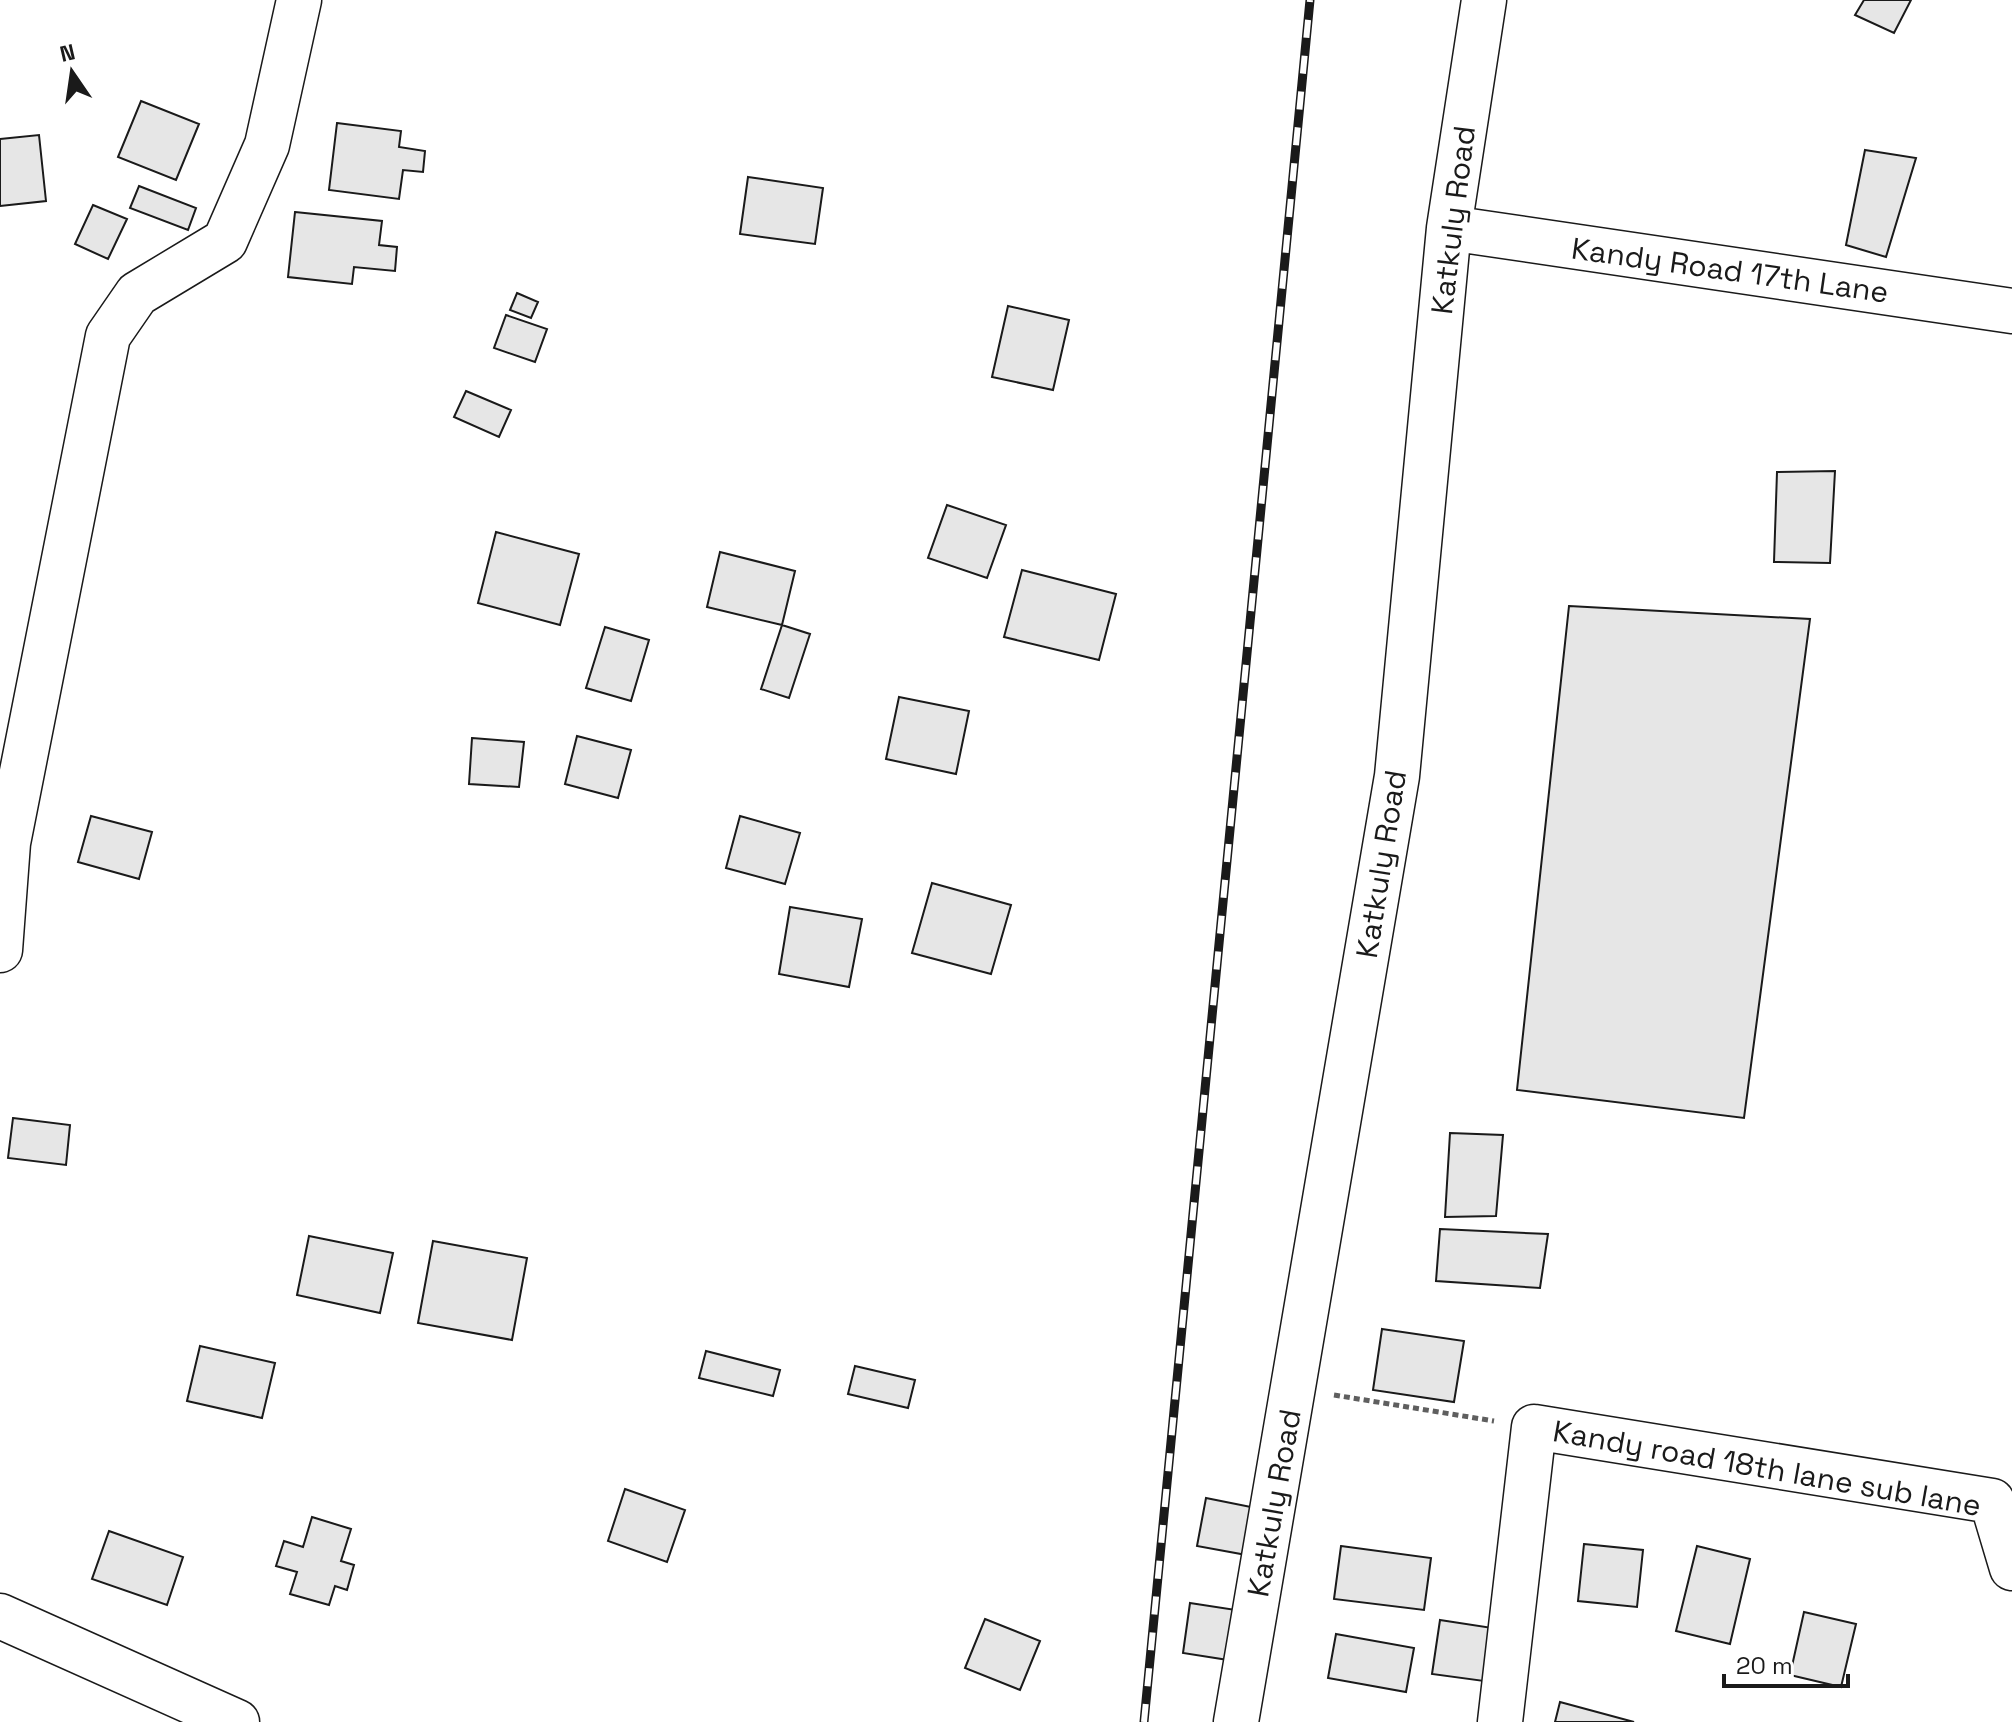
<svg xmlns="http://www.w3.org/2000/svg" width="2012" height="1722" viewBox="0 0 2012 1722" font-family="'Space Grotesk',sans-serif">
	<style>
		.building { fill: #e6e6e6; stroke: #1a1a1a; stroke-width: 2 }
		.lines { fill: none; stroke-linecap: round; stroke-linejoin: round }
		.minor-casing { stroke: #1a1a1a; stroke-width: 47 }
		.path { stroke: #5f5f5f; stroke-width: 5; stroke-dasharray: 6 4; stroke-linecap: butt }
		.minor { stroke: #fff; stroke-width: 44 }
		.rail-casing { stroke: #1a1a1a; stroke-width: 9 }
		.rail { stroke: #fff; stroke-width: 6; stroke-dasharray: 18; stroke-linecap: butt }
		.labels { text-anchor: middle; dominant-baseline: central; stroke-width: 6; stroke-linejoin: round; paint-order: stroke }
		.street-label { font-size: 30px; fill: #1a1a1a; stroke: #fff }
	</style>
	<rect width="100%" height="100%" fill="#fff"/>
	<path class="building" d="M1864,0H1911L1894,33L1855,15Z
		M141,101L199,124L176,180L118,157Z
		M337,123L401,131L399,147L425,151L423,172L403,170L399,199L329,190Z
		M39,135L46,201L0,206V139Z
		M1865,150L1916,158L1886,257L1846,245Z
		M748,177L823,188L815,244L740,234Z
		M139,186L196,208L188,230L130,208Z
		M93,205L127,219L108,259L75,244Z
		M295,212L382,221L379,245L397,247L395,271L354,267L352,284L288,277Z
		M517,293L538,302L531,318L510,310Z
		M1008,306L1069,320L1053,390L992,377Z
		M506,315L547,329L535,362L494,348Z
		M466,391L511,410L499,437L454,417Z
		M1835,471L1830,563L1774,562L1777,472Z
		M947,505L1006,525L987,578L928,558Z
		M496,532L579,554L560,625L478,603Z
		M720,552L795,571L782,625L707,607Z
		M1022,570L1116,594L1099,660L1004,637Z
		M1569,606L1810,619L1744,1118L1517,1090Z
		M782,625L810,634L789,698L761,689Z
		M605,627L649,640L631,701L586,688Z
		M899,697L969,711L956,774L886,759Z
		M577,736L631,750L618,798L565,784Z
		M472,738L524,742L519,787L469,784Z
		M91,816L152,832L139,879L78,862Z
		M740,816L800,833L785,884L726,868Z
		M932,883L1011,905L991,974L912,953Z
		M790,907L862,919L849,987L779,974Z
		M13,1118L70,1125L66,1165L8,1158Z
		M1450,1133L1503,1135L1496,1216L1445,1217Z
		M1440,1229L1548,1234L1540,1288L1436,1281Z
		M309,1236L393,1253L380,1313L297,1295Z
		M433,1241L527,1258L512,1340L418,1323Z
		M1382,1329L1464,1341L1454,1402L1373,1390Z
		M200,1346L275,1363L262,1418L187,1401Z
		M706,1351L780,1370L773,1396L699,1378Z
		M855,1366L915,1380L908,1408L848,1394Z
		M625,1489L685,1510L667,1562L608,1541Z
		M1206,1498L1261,1509L1252,1556L1197,1546Z
		M312,1517L351,1529L341,1561L354,1565L347,1590L335,1586L329,1605L290,1594L297,1572L276,1566L284,1541L303,1547Z
		M109,1531L183,1557L167,1605L92,1579Z
		M1584,1544L1643,1550L1637,1607L1578,1601Z
		M1341,1546L1431,1558L1424,1610L1334,1599Z
		M1697,1546L1750,1559L1730,1644L1676,1631Z
		M1190,1603L1249,1612L1241,1662L1183,1653Z
		M1804,1612L1856,1624L1841,1687L1790,1675Z
		M985,1619L1040,1641L1020,1690L965,1668Z
		M1440,1620L1499,1629L1491,1682L1432,1674Z
		M1336,1634L1414,1648L1406,1692L1328,1678Z
		M1560,1702L1634,1722H1555Z"/>
	<g class="lines">
		<g class="minor-casing">
			<path id="minor" d="M1449,228L2012,311
				M0,950L8,843L108,336L137,294L225,241L267,145L299,0
				M0,1616L237,1722
				M1236,1722L1397,776L1449,228L1484,0
				M1500,1722L1534,1427L1992,1501L2012,1568"/>
		</g>
		<path class="path" d="M1334,1395L1494,1421"/>
		<use href="#minor" class="minor"/>
		<g class="rail-casing">
			<path id="rail" d="M1144,1722L1310,0"/>
		</g>
		<use href="#rail" class="rail"/>
	</g>
	<g class="labels">
		<g class="street-label">
			<text transform="translate(1453 220) rotate(-83)">Katkuly Road</text>
			<text transform="translate(1730 270) rotate(8)">Kandy Road 17th Lane</text>
			<text transform="translate(1381 864) rotate(-81)">Katkuly Road</text>
			<text transform="translate(1767 1468) rotate(10)">Kandy road 18th lane sub lane</text>
			<text transform="translate(1274 1503) rotate(-80)">Katkuly Road</text>
		</g>
	</g>
	<g transform="translate(72 72) rotate(347)" stroke="#ffffff" stroke-width="6" paint-order="stroke">
	<path d="M0-6L14 30L0 20L-14 30Z" fill="#1a1a1a"/>
	<text y="-12" font-size="22" font-weight="bold" text-anchor="middle" fill="#1a1a1a">N</text>
	</g>
	<path d="M1724 1674v12h124v-12" fill="none" stroke="#1a1a1a" stroke-width="4"/>
	<text x="1736" y="1674" font-size="24" fill="#1a1a1a" stroke="#ffffff" stroke-width="6" paint-order="stroke">20 m</text>
</svg>
